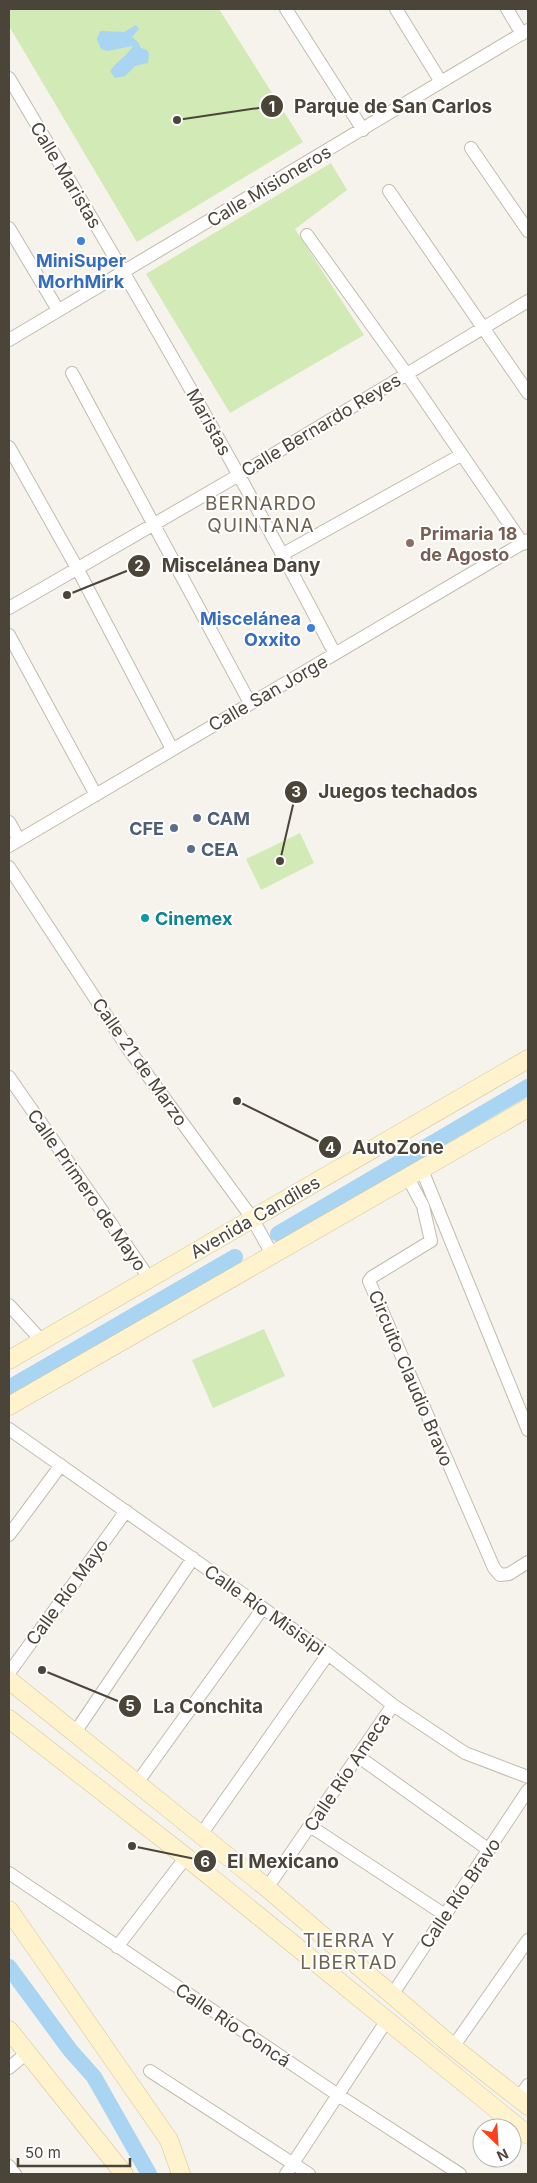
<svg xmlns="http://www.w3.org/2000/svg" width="537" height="2183" viewBox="0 0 537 2183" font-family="Inter,sans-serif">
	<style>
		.green { fill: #d2eab5 }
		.water { fill: #a9d4f2 }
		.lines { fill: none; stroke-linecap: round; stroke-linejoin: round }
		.canal { stroke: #a9d4f2; stroke-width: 16 }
		.minor-casing { stroke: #c2bbae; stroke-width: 14 }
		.secondary-casing { stroke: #d6c79b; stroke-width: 19 }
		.minor { stroke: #fff; stroke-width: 12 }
		.secondary { stroke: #fff3cd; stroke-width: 18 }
		.shop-dot { fill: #3f7fe0; stroke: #fff; stroke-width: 2 }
		.education-dot { fill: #8d6e63; stroke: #fff; stroke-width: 2 }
		.service-dot { fill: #5c6f8a; stroke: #fff; stroke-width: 2 }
		.culture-dot { fill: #0f9aa8; stroke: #fff; stroke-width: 2 }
		.labels { text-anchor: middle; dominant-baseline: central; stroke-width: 4; stroke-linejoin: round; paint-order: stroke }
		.street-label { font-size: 18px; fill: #4b4439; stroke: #fff }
		.shop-label { font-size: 18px; font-weight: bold; fill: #366cbe; stroke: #fff }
		.education-label { font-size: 18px; font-weight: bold; fill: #785e54; stroke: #fff; text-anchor: start }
		.service-label { font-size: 18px; font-weight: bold; fill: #4e5e75; stroke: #fff; text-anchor: start }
		.culture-label { font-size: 18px; font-weight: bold; fill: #0d838f; stroke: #fff; text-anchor: start }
		.neighbourhood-label { font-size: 19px; letter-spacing: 1px; fill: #6e6250; stroke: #fff }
		.leader { fill: none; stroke: #4b4439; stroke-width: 2 }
		.callout-dot { fill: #4b4439; stroke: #fff; stroke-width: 2 }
		.mark-label { font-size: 15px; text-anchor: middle; font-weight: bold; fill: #fff }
		.callout-label { font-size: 19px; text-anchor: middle; font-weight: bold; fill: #4b4439; stroke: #fff; stroke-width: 4; stroke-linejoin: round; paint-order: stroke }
	</style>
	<rect width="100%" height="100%" fill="#f6f3ec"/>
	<path class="green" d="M9,9H219L303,142L137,242L9,26Z
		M331,163L347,190L295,229L364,335L230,413L146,274Z
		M300,833L314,863L261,890L246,859Z
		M264,1329L285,1376L213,1408L192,1360Z"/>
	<path class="water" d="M136,25L139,29L132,37L138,42L141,48L147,50L149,54L148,63L135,66L125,76L115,78L110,71C118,60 127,56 133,46L107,51L101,49L97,39L100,31L124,32Z"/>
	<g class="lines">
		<path class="canal" d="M278,1234L528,1087
			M9,1388L235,1257
			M9,1967L70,2050L94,2077L149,2174"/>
		<g class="minor-casing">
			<path id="minor" d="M286,9L363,130
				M396,9L441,82
				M507,9L522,34
				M9,78C122,268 233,458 335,654
				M471,148L528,231
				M389,191L528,393
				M9,228L58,310
				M307,235L406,373L523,544
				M9,340L528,30
				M72,373L250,703
				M9,447L77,568L172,749
				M283,554L461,455
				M9,608L239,475L528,301
				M9,635L96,795
				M9,822L19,840
				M9,846L528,540
				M9,867L127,1047L252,1218L268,1247L275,1255
				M9,1077L149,1278
				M422,1170L528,1430
				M408,1178L423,1206L431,1241L372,1277L369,1281L494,1568L500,1575L509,1574L528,1562
				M9,1305L42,1341
				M9,1429L328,1654L393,1705L465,1753L528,1777
				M9,1535L61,1465
				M9,1673L126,1511
				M74,1734L193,1558
				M359,1757L489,1850
				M137,1783L263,1608
				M310,1826L445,1915
				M200,1836L328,1654
				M9,1873L338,2095L460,2174
				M267,1888L393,1705
				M117,1947L186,1857
				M392,1995L528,1790
				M453,2047L528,1940
				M9,2068L28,2052
				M150,2071L309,2174
				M518,2099L528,2085
				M9,2166L15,2174
				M286,2174L387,2020"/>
		</g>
		<g class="secondary-casing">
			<path id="secondary" d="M9,1360L528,1059
				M9,1406L528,1108
				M9,1680L267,1888L453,2047L528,2106
				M9,1719L186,1857L528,2135
				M9,1910L169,2140L181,2174
				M9,2030L124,2174"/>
		</g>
		<use href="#minor" class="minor"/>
		<use href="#secondary" class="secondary"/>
	</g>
	<g class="shop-dot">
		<circle cx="81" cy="241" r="5"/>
		<circle cx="311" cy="628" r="5"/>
	</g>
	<circle class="education-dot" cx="410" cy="543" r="5"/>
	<g class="service-dot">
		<circle cx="197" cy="818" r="5"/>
		<circle cx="174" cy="828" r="5"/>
		<circle cx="191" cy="849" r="5"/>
	</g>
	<circle class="culture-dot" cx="145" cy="918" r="5"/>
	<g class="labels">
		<g class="street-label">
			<text transform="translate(66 175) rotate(59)">Calle Maristas</text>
			<text transform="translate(269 186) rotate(-31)">Calle Misioneros</text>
			<text transform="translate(209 422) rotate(61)">Maristas</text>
			<text transform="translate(321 425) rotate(-31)">Calle Bernardo Reyes</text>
			<text transform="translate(268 693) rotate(-30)">Calle San Jorge</text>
			<text transform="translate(140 1062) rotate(55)">Calle 21 de Marzo</text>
			<text transform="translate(87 1190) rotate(55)">Calle Primero de Mayo</text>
			<text transform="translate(255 1217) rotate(-30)">Avenida Candiles</text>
			<text transform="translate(411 1378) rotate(67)">Circuito Claudio Bravo</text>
			<text transform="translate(67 1592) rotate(-54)">Calle Río Mayo</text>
			<text transform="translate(265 1610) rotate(35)">Calle Río Misisipi</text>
			<text transform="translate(347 1772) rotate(-56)">Calle Río Ameca</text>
			<text transform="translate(460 1893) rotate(-56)">Calle Río Bravo</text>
			<text transform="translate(233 2025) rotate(34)">Calle Río Concá</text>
		</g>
		<g class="shop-label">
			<text x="81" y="260">MiniSuper<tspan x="81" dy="21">MorhMirk</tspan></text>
			<text x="301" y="618" text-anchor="end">Miscelánea<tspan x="301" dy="21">Oxxito</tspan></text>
		</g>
		<g class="education-label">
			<text x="420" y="533">Primaria 18<tspan x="420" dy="21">de Agosto</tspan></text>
		</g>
		<g class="service-label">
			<text x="207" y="818">CAM</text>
			<text x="164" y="828" text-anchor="end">CFE</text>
			<text x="201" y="849">CEA</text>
		</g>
		<g class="culture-label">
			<text x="155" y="918">Cinemex</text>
		</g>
		<g class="neighbourhood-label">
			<text x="261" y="503">BERNARDO<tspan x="261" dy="22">QUINTANA</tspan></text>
			<text x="349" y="1940">TIERRA Y<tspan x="349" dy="22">LIBERTAD</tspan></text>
		</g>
	</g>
	<path class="leader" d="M177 120L272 106M67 595L139 566M280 861L296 792M237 1101L330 1147M42 1670L130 1706M132 1846L205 1861"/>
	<g class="callout-dot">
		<circle cx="177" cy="120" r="5"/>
		<circle cx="67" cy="595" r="5"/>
		<circle cx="280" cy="861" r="5"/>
		<circle cx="237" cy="1101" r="5"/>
		<circle cx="42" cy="1670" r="5"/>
		<circle cx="132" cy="1846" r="5"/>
		<circle cx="272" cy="106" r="12"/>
		<circle cx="139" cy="566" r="12"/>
		<circle cx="296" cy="792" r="12"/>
		<circle cx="330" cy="1147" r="12"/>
		<circle cx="130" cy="1706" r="12"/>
		<circle cx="205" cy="1861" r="12"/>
	</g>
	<g class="mark-label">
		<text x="272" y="112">1</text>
		<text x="139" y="571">2</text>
		<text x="296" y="797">3</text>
		<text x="330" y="1153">4</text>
		<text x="130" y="1711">5</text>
		<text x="205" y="1867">6</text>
	</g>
	<g class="callout-label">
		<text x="393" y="113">Parque de San Carlos</text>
		<text x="241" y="572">Miscelánea Dany</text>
		<text x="398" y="798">Juegos techados</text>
		<text x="398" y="1154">AutoZone</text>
		<text x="208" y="1713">La Conchita</text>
		<text x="283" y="1868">El Mexicano</text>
	</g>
	<rect width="537" height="2183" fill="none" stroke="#4b4439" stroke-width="20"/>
	<g transform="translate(497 2143) rotate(155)"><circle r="24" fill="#ffffff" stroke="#b7b4b0"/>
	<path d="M0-4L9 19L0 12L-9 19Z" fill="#fc3f1d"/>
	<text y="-8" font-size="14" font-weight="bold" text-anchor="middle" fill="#4b4439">N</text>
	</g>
	<path d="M18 2158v8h112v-8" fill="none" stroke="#4b4439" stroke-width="2.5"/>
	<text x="25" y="2158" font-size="15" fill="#4b4439" stroke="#ffffff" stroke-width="4" paint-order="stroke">50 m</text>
</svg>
